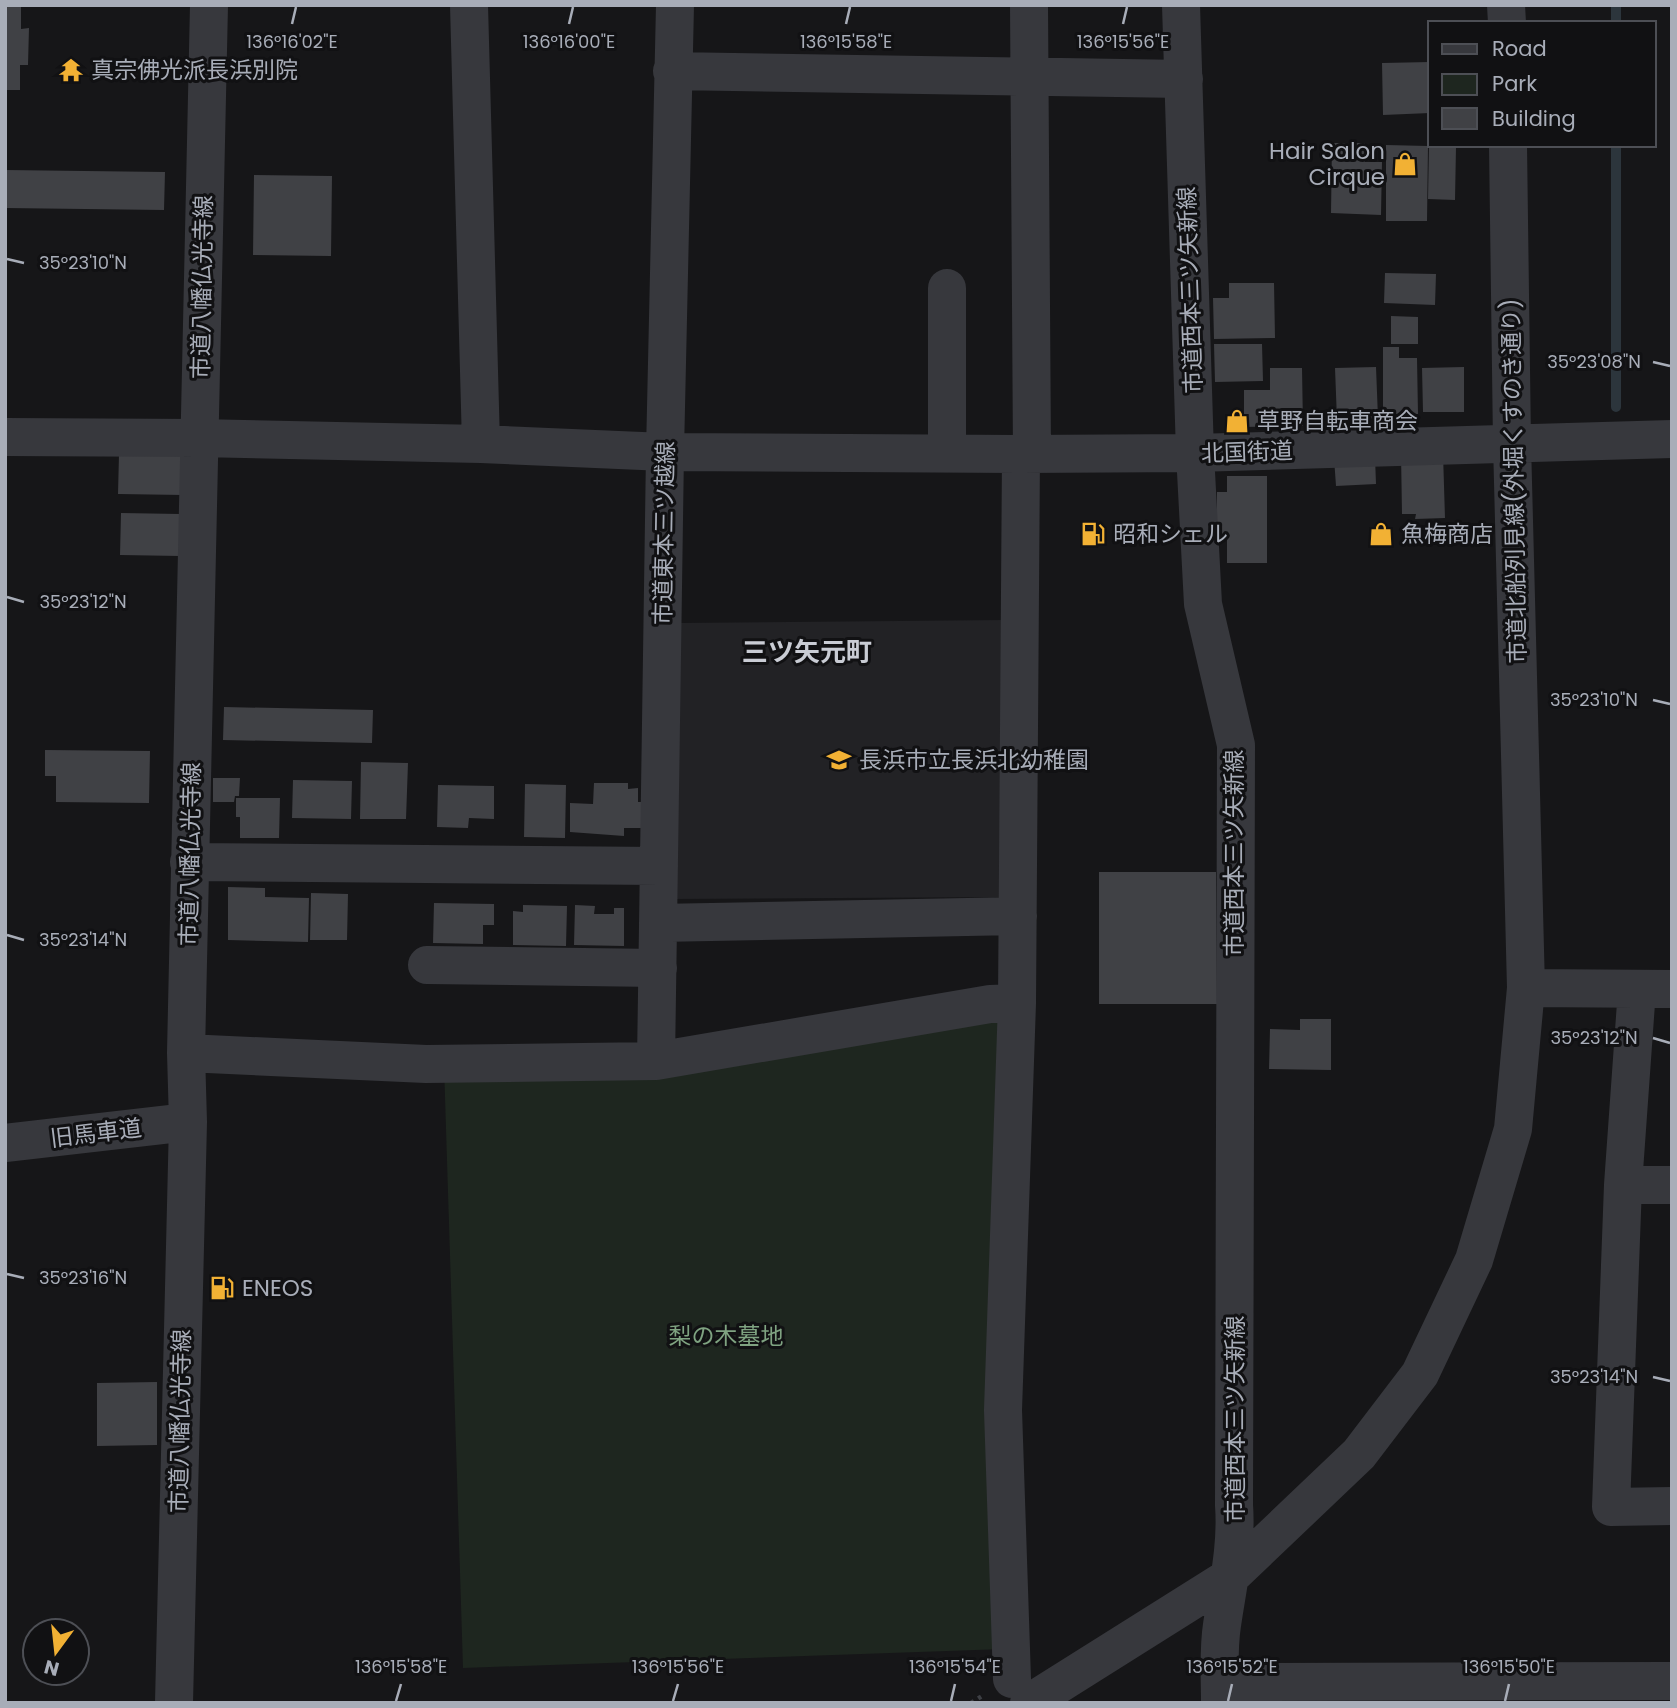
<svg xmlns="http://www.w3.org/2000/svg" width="1677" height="1708" viewBox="0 0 1677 1708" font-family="Poppins,'Noto Sans JP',sans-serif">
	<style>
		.built { fill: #222225 }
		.green { fill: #1e261f }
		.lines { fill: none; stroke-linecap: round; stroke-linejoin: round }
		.stream { stroke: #2c353c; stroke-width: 10 }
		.building { fill: #404145 }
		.path { stroke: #3d3f44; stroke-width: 4.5; stroke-dasharray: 3.5 5; stroke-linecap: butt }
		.minor { stroke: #37383d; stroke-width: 38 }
		.ticks { fill: none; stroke: #a8adb8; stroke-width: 2.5 }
		.labels { text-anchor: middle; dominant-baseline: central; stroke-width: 6; stroke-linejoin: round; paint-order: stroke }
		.poi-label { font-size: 23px; fill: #a8adb8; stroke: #111113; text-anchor: start }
		.street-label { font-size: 23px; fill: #a8adb8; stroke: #111113 }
		.park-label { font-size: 23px; fill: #7fa381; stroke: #111113 }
		.quarter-label { font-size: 26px; font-weight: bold; fill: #c9ccd4; stroke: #111113 }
		.ticks-label { font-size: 18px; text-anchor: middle; fill: #a8adb8; stroke: #111113; stroke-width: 6; stroke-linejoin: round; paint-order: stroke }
	</style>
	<rect width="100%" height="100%" fill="#161618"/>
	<path class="built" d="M1005,620L1003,897L671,899L679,623Z"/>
	<path class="green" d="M1013,1009L1004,1649L463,1668L444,1065Z"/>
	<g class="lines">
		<path class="stream" d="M1616,23V5
			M1616,407V145"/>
	</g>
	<path class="building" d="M5,5H21V29L29,28L28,65H20V90H5Z
		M1430,62V113L1383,115L1382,63Z
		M1332,143H1365V162H1382L1381,215L1331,213Z
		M1386,145L1428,146L1427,221H1386Z
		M1429,146L1456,147L1455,200L1428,199Z
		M5,170L165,172L164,210L5,208Z
		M254,175L332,176L331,256L253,255Z
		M1385,273L1436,274L1435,305L1384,303Z
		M1229,283H1274L1275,338L1214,339L1213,298H1229Z
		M1391,316L1418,317V344H1391Z
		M1214,344H1262L1263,381L1215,382Z
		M1383,347H1399V358H1417L1418,414H1383Z
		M1376,367L1378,418L1337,420L1335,368Z
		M1464,367V412H1423L1422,368Z
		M1270,368H1302L1303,426L1244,427V390H1270Z
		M1401,453H1443L1445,518L1415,519L1416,514H1402Z
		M119,454L184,455L183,495L118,494Z
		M1375,457L1376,484L1336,486L1334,458Z
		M1227,476H1267V563H1227V539H1217V492H1227Z
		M121,513L180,514V556L120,555Z
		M224,707L373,710L372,743L223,740Z
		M45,750L150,751L149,803L56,802V776H45Z
		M361,762L408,763L406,819H360Z
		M213,778H240L239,796H235L234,802H213Z
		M293,780L352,781L351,819L292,818Z
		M594,783H628V789L638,788V802H642V828H624V836L570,832V803L593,804Z
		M525,784L566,785L565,838L524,837Z
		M438,785L494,786V819L469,818L468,828L437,827Z
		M236,798H280L279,838H240V817H236Z
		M1099,872H1216L1217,1004H1099Z
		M228,887L265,888V897L309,898L308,942L228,940Z
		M311,893L348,894L347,940H310Z
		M434,903L494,904V925H483V944L433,943Z
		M523,905L567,906L566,946L513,945V911L523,912Z
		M575,905L595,906L594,914H614V908H624V946L574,945Z
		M1300,1019H1331V1070L1269,1069L1270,1029L1300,1030Z
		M157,1382V1445L97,1446V1383Z"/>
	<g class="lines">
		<path class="path" d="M971,1703L982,1696"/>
		<path class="minor" d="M469,5L481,444
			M1029,5L1032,454
			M1181,5L1195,453L1203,604L1236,745L1234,1505C1237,1546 1228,1584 1222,1625C1218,1650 1220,1677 1220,1703
			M1506,5L1507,23
			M672,71L1184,79
			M947,288V453
			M5,437L198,438L481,444L665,452L1021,454L1195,453L1672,439
			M189,862L659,866
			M658,923L1018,916
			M427,965L658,968
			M1526,988L1672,989
			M1637,989L1623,1185L1611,1507L1672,1506
			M186,1053L426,1064L656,1061L990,1004L1017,1003
			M656,1061L665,452L675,5
			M5,1143L188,1122
			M1623,1185H1672
			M1012,1679L1003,1410L1017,1003L1021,454
			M1220,1682L1672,1681
			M174,1703L188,1122L186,1053L209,5
			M1029,1703L1231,1576L1359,1454L1420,1374L1474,1260L1513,1129L1526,988L1512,443L1508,145"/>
	</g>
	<path class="ticks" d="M292,24L296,7M569,24L573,7M846,24L850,7M1123,24L1127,7M7,259L24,263M1653,362L1670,366M7,597L24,602M1653,700L1670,704M7,935L24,940M1653,1038L1670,1043M7,1274L24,1278M1653,1377L1670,1381M396,1701L401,1684M673,1701L678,1684M951,1701L955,1684M1228,1701L1232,1684M1505,1701L1509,1684"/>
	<defs>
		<g id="temple-bare" transform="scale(1.89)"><path d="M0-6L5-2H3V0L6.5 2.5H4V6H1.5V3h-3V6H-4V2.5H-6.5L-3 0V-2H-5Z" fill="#f2b134" stroke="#111113" stroke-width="2.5" paint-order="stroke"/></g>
		<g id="shop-bare" transform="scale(1.89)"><path d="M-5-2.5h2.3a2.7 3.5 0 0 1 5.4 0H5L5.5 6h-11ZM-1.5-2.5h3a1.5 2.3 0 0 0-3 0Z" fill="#f2b134" stroke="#111113" stroke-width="2.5" paint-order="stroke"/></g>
		<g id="fuel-bare" transform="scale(1.89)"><path d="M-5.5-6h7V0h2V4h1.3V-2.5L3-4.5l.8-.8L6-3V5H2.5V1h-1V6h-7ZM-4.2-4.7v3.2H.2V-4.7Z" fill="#f2b134" stroke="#111113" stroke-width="2.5" paint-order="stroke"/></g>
		<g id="school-bare" transform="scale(1.89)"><path d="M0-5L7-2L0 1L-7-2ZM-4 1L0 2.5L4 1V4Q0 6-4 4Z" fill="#f2b134" stroke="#111113" stroke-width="2.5" paint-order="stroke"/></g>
	</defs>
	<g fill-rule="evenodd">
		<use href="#temple-bare" x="71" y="70"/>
		<use href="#shop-bare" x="1405" y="164"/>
		<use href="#shop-bare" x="1237" y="421"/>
		<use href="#fuel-bare" x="1093" y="534"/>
		<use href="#shop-bare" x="1381" y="534"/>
		<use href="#school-bare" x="839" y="760"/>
		<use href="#fuel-bare" x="222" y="1288"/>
	</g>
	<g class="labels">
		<g class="poi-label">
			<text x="91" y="70">真宗佛光派長浜別院</text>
			<text x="1385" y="151" text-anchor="end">Hair Salon<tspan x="1385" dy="26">Cirque</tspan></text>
			<text x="1257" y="421">草野自転車商会</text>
			<text x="1113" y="534">昭和シェル</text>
			<text x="1401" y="534">魚梅商店</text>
			<text x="859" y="760">長浜市立長浜北幼稚園</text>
			<text x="242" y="1288">ENEOS</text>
		</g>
		<g class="street-label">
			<text transform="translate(202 287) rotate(-89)">市道八幡仏光寺線</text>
			<text transform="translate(1190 290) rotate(-92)">市道西本三ツ矢新線</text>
			<text transform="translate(1247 452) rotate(-2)">北国街道</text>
			<text transform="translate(1514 481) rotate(-91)">市道北船列見線(外堀くすのき通り)</text>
			<text transform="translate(664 533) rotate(-89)">市道東本三ツ越線</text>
			<text transform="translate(1234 853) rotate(-90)">市道西本三ツ矢新線</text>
			<text transform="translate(190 854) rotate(-89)">市道八幡仏光寺線</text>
			<text transform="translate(96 1133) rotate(-7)">旧馬車道</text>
			<text transform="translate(1235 1419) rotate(-90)">市道西本三ツ矢新線</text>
			<text transform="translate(180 1421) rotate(-89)">市道八幡仏光寺線</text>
		</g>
		<g class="park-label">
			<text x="726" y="1336">梨の木墓地</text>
		</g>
		<g class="quarter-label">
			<text x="807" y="652">三ツ矢元町</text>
		</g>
	</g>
	<g class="ticks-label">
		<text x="292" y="48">136°16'02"E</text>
		<text x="569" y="48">136°16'00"E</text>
		<text x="846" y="48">136°15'58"E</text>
		<text x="1123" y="48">136°15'56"E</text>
		<text x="83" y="269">35°23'10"N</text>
		<text x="1594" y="368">35°23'08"N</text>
		<text x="83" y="608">35°23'12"N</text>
		<text x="1594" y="706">35°23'10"N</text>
		<text x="83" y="946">35°23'14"N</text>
		<text x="1594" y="1044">35°23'12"N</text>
		<text x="83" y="1284">35°23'16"N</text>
		<text x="1594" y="1383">35°23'14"N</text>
		<text x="401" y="1673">136°15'58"E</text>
		<text x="678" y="1673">136°15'56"E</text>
		<text x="955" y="1673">136°15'54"E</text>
		<text x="1232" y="1673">136°15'52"E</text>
		<text x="1509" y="1673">136°15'50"E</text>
	</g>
	<rect width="1677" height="1708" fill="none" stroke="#a8adb8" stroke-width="14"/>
	<rect x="1428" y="21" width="228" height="126" fill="#111113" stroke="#4d4f55" stroke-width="2"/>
	<rect x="1442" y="44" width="35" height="10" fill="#37383d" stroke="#4d4f55" stroke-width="2"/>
	<text x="1492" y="56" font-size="21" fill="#a8adb8">Road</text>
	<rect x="1442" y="74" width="35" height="21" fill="#1e261f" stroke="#4d4f55" stroke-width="2"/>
	<text x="1492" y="91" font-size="21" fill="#a8adb8">Park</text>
	<rect x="1442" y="108" width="35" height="21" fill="#404145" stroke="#4d4f55" stroke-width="2"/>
	<text x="1492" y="126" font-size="21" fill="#a8adb8">Building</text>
	<g transform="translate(56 1652) rotate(195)"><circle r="33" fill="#111113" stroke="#4d4f55" stroke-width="2"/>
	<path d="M0-5L12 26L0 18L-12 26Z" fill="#f2b134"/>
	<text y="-10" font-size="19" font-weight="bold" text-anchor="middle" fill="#a8adb8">N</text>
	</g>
</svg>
